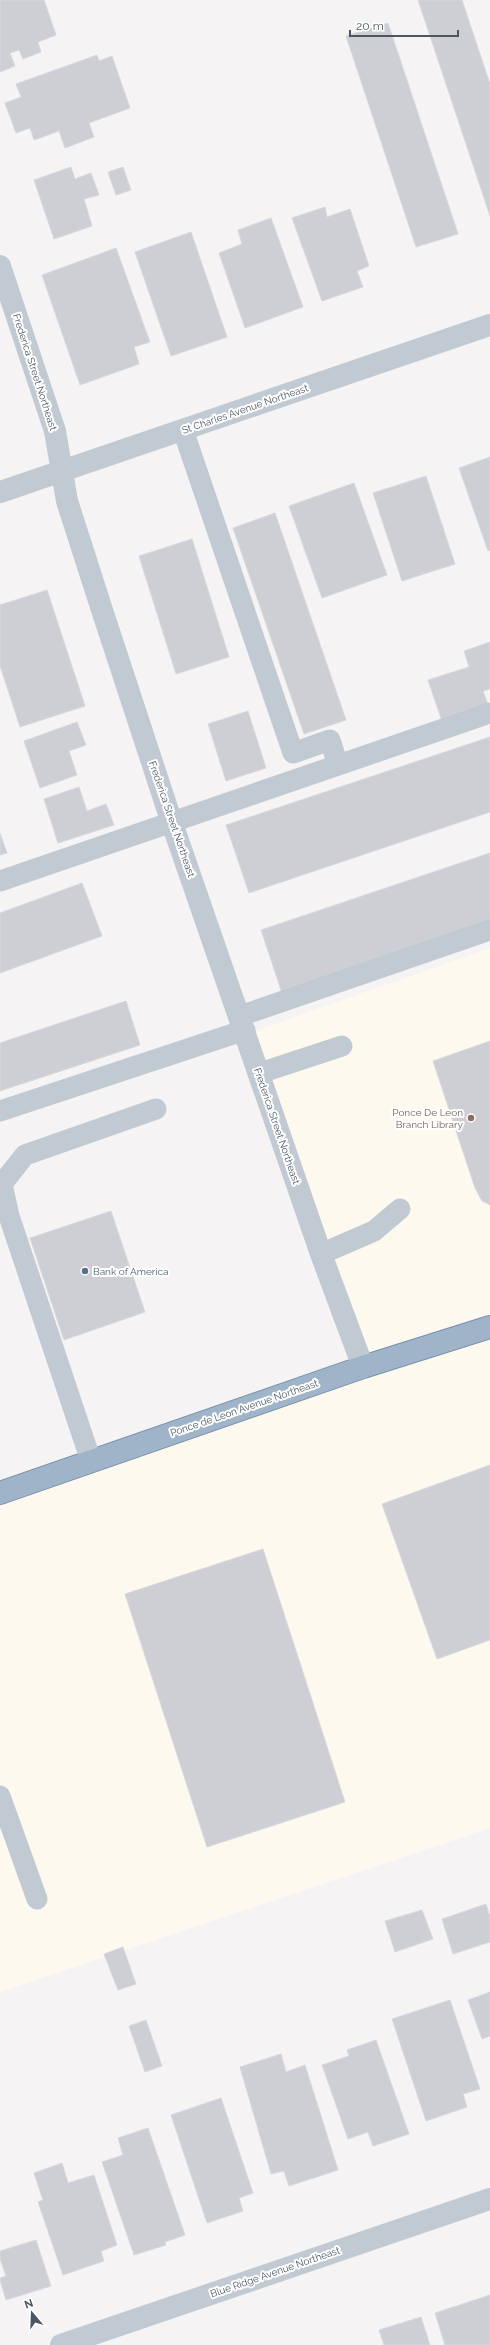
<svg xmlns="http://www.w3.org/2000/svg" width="490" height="2345" viewBox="0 0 490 2345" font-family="Raleway,sans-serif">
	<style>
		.commercial { fill: #fdf9ef }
		.building { fill: #cdcfd5; stroke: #d7d9de }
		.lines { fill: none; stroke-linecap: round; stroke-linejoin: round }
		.trunk-casing { stroke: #7690ad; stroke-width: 24 }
		.service { stroke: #c1cad2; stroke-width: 21 }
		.minor { stroke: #c1cad2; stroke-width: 22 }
		.trunk { stroke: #9fb4c9; stroke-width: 22 }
		.education-dot { fill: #8d6e63; stroke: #fff; stroke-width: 1.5 }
		.service-dot { fill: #5c6f8a; stroke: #fff; stroke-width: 1.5 }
		.labels { text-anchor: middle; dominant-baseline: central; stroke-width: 4; stroke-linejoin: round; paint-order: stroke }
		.street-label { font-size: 10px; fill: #4a5661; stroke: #fff }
		.education-label { font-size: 10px; fill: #785e54; stroke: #fff; text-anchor: end }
		.service-label { font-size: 10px; fill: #4e5e75; stroke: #fff; text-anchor: start }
	</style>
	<rect width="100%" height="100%" fill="#f5f3f3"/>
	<path class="commercial" d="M490,948V1828L0,1992V1495L367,1377L238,1037Z"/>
	<path class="building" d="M0,0H44L56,35L38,42L41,52L23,59L19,50L10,53L15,66L0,72Z
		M418,0H462L490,84V216Z
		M388,23L458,234L416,247L346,36Z
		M97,55L99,61L112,56L130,108L89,123L94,137L65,148L59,131L34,140L30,128L16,133L5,103L21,97L16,84Z
		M71,167L75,179L91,173L99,195L84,199L92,226L54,239L34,180Z
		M123,167L131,190L116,195L108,172Z
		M325,207L327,217L350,209L369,266L357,271L363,287L322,301L292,218Z
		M271,218L303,307L245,328L219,253L242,244L238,230Z
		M191,232L227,337L171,356L135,252Z
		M116,248L150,342L134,347L139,364L80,385L42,275Z
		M490,457V550L488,551L459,468Z
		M426,476L455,564L402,581L373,493Z
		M354,483L387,575L322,598L289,506Z
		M275,513L346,720L304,734L233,528Z
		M192,539L229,657L176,674L139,556Z
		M47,590L85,706L20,727L0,666V605Z
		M490,642V689L483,691L488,705L442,721L428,680L469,667L464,651Z
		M248,711L266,768L226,781L208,724Z
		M77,722L86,745L69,751L77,775L40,788L24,741Z
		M490,737V812L249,893L226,825Z
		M79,787L87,811L106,804L114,825L58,843L44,799Z
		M0,833L7,853L0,855Z
		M490,853V923L282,993L261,930Z
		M82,883L102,936L0,973V913Z
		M126,1001L140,1045L0,1091V1043Z
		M490,1041V1205L482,1201L475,1188L433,1061Z
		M111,1211L145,1312L64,1340L30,1238Z
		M490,1465V1640L437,1659L382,1504Z
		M263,1549L345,1802L207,1847L125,1594Z
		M486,1904L490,1917V1942L453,1954L442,1919Z
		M422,1910L433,1939L395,1952L385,1921Z
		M123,1947L136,1984L118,1990L104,1954Z
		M490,1992V2036L482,2039L468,2000Z
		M450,2000L480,2089L463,2094L467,2107L426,2121L392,2019Z
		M146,2020L162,2066L145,2072L129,2026Z
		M376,2040L409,2134L373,2146L368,2132L348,2139L322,2065L349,2056L347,2050Z
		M281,2054L286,2072L305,2065L338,2170L289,2186L284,2171L271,2174L240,2067Z
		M221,2098L253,2193L239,2198L243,2211L207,2223L171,2115Z
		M148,2128L185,2235L165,2242L166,2245L134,2255L102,2162L123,2155L118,2138Z
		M62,2163L68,2183L94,2175L117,2245L101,2251L104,2261L63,2275L38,2202L43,2200L34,2173Z
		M36,2240L51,2286L6,2300L0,2280V2278L6,2276L0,2259V2251Z
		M490,2295V2345H445L435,2313Z
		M421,2317L430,2345H384L379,2330Z"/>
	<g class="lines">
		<g class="trunk-casing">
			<path id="trunk" d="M0,1493L363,1367L490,1327"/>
		</g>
		<path class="service" d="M183,430L293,753L330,740L338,765
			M0,881L490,713
			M240,1016L490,930
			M260,1073L342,1046
			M0,1111L245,1030
			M321,1254L374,1231L400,1209
			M91,1461L9,1216L2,1184L25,1155L156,1109
			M0,1796L37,1899"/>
		<path class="minor" d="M0,266L55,431L67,501L102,610L172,823L321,1254L363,1367
			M0,492L490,325
			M61,2345L490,2199"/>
		<use href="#trunk" class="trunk"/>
	</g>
	<circle class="education-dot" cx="471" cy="1118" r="4"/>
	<circle class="service-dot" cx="85" cy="1271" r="4"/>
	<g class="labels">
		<g class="street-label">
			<text transform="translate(35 372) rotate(72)">Frederica Street Northeast</text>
			<text transform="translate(245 409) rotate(-19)">St Charles Avenue Northeast</text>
			<text transform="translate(172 819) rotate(71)">Frederica Street Northeast</text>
			<text transform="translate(277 1126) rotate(71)">Frederica Street Northeast</text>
			<text transform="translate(244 1408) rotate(-19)">Ponce de Leon Avenue Northeast</text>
			<text transform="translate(275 2272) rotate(-19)">Blue Ridge Avenue Northeast</text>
		</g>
		<g class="education-label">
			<text x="463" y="1112">Ponce De Leon<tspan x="463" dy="12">Branch Library</tspan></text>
		</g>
		<g class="service-label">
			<text x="93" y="1271">Bank of America</text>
		</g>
	</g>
	<g transform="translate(32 2313) rotate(341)" stroke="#ffffff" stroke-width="3" paint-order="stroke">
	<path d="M0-3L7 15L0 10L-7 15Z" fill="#4a5661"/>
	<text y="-6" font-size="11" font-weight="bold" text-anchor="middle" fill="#4a5661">N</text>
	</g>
	<path d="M350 30v6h108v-6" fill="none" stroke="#4a5661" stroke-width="2"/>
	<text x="356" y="30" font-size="12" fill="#4a5661" stroke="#ffffff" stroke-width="3" paint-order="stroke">20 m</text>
</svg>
